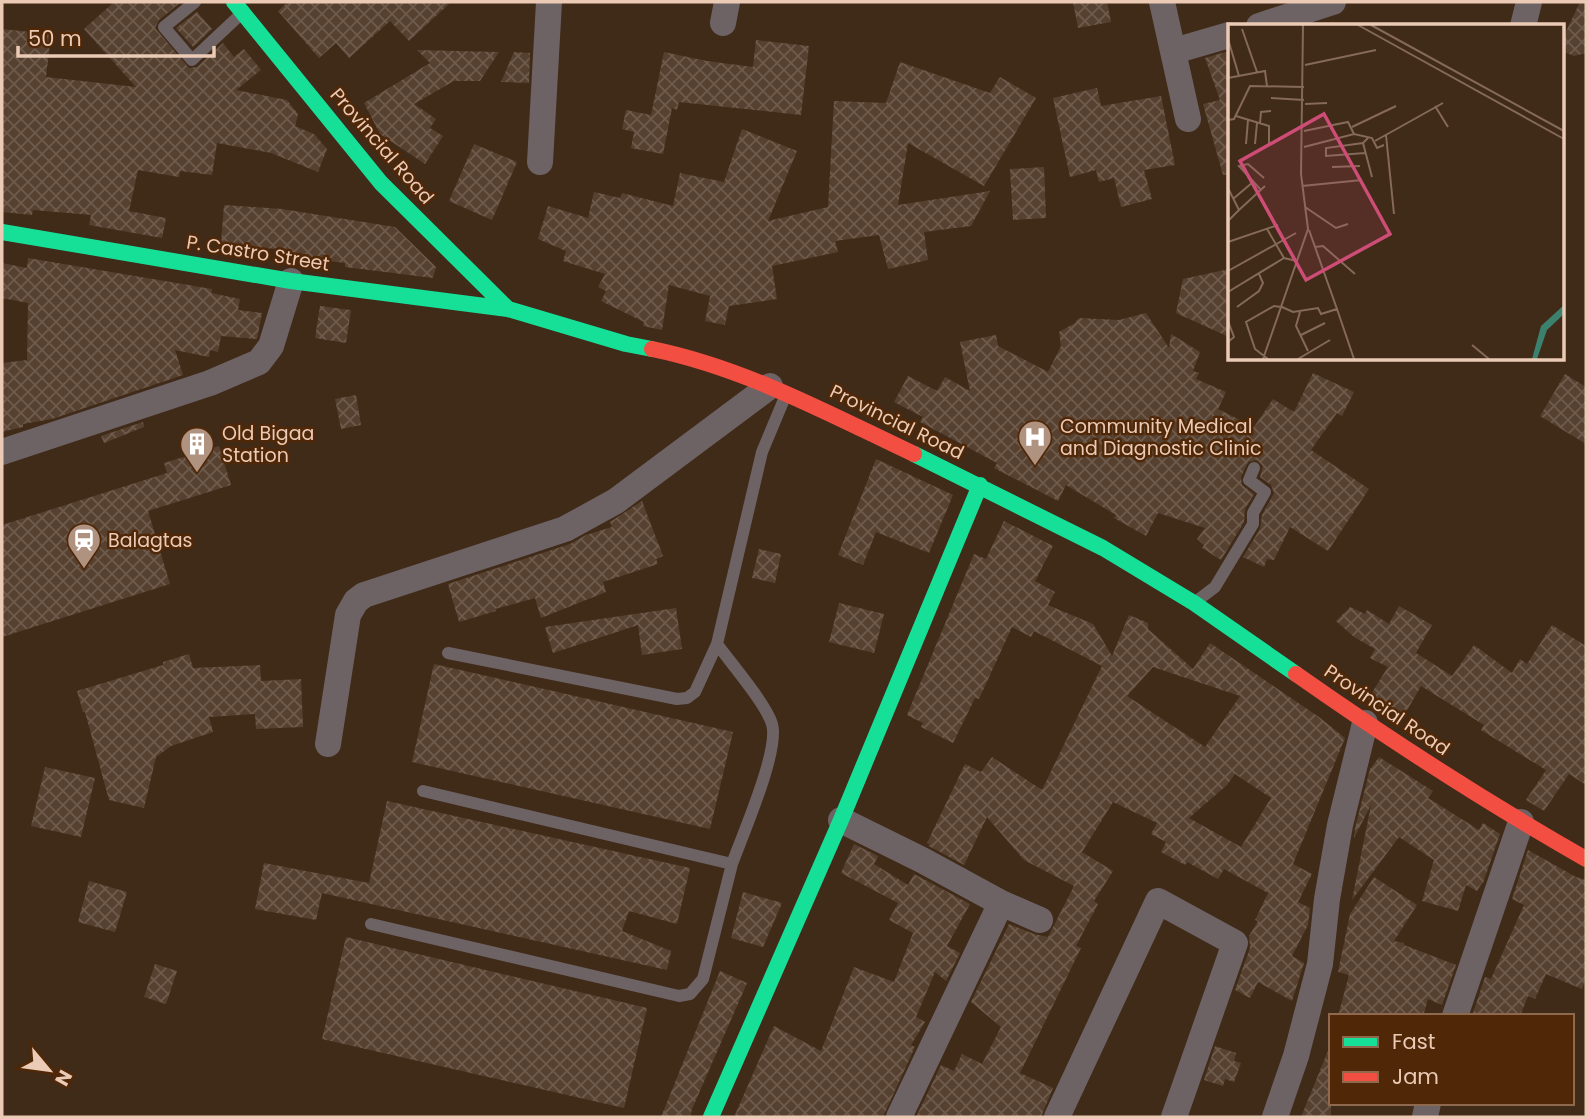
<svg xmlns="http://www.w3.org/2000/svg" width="1588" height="1119" viewBox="0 0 1588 1119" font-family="Poppins,sans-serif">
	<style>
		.building { fill: url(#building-cross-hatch); fill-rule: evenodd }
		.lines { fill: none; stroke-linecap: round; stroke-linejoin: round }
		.lane { stroke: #6d6264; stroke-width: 12 }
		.street { stroke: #6d6264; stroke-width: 26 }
		.fast { stroke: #16e098; stroke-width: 16 }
		.jam { stroke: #f24e42; stroke-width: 16 }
		.labels { text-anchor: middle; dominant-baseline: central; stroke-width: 5; stroke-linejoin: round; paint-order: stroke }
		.street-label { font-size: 19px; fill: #ebcab6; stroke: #502808 }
		.poi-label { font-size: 19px; fill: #ebcab6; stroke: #502808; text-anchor: start }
		.inset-road { fill: none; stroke: #846a57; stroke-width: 2 }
		.view { fill: #ce4d76; fill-opacity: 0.15; stroke: #ce4d76; stroke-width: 3.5 }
		.inset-edge { fill: none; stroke: #ebcab6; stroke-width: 3.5 }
	</style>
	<defs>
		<pattern id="building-cross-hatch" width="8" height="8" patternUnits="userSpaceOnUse" patternTransform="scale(1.75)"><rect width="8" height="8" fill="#564130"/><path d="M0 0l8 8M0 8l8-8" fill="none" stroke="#6e5b4c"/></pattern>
	</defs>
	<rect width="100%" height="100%" fill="#402a18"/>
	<path class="building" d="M114,2H181L159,20L155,28L189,68L197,67L223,43L234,57L244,49L261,70L236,90L287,100L298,114L295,126L314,134L327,149L318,172L271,153L217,143L212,175L180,171L179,177L138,170L129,211L166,218L162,238L89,225L91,215L33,210L32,215L2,212V29L51,34L46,77L136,87L84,29Z
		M288,2H451L409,41L390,21L349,58L336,43L319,58L278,11Z
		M1073,2H1107L1111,22L1078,28Z
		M1580,2H1586V53L1574,56L1562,51V40Z
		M197,12L212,29L193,47L176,28Z
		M756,40L809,46L801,115L679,102L677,110L672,108L663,154L631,148L634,132L622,129L626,110L651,115L664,52L707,61L753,67Z
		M417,50L499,52L480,81H454L414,104L436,119L430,128L443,136L425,164L380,134L364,103L430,63Z
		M1229,51V174L1223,175L1203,104L1220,100L1205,58Z
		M514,52L530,53L529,83L501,82Z
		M900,62L990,93L1000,77L1036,98L984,186L908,143L898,205L990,191L971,226L924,232L928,260L888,269L879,235L835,241L838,252L772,266L777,299L729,306L725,325L705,321L710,296L669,285L662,330L643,326L644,322L601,301L606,291L598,287L605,274L563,261L566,251L538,239L548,206L588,218L594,192L620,198L622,193L673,206L680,173L724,182L742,129L797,151L768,221L828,207L834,101L886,103Z
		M1097,88L1101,106L1161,96L1175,165L1144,170L1152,199L1121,207L1114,178L1099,182L1096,170L1070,177L1053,98Z
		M474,144L517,162L492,220L449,201Z
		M1044,167L1046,218L1013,220L1010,169Z
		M224,205L282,209L395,227L436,267L433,278L345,267V263L276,254V249L221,244Z
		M28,258L212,289L211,293L240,299L238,310L262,313L257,339L221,336L218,352L210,350L209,357L175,350L183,375L52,419L23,424V427L2,432V363L27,360L28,303L2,298V263L27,268Z
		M1229,269V337L1176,313L1183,279Z
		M320,306L351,310L346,343L315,338Z
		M1146,313L1169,348L1171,334L1200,352L1193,371L1199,373L1196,379L1226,392L1218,409L1254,427L1273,399L1294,412L1313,373L1354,392L1342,416L1337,413L1311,450L1369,489L1328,551L1290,527L1274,560L1267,559L1264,567L1243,557L1260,529L1262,515L1274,493L1271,485L1260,477L1263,466L1257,460L1248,462L1241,477L1242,485L1254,494L1245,509L1244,522L1221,560L1202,548L1204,545L1197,539L1205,528L1158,513L1146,536L1114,518L1116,515L1066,485L1058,501L994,468L997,463L920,422L923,417L894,402L908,376L937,391L945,377L970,391L960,342L996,335L998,346L1048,372L1061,346L1059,332L1075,323L1079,318L1119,320Z
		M1565,374L1586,387V444L1540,416Z
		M356,395L361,425L341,429L335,399Z
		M143,422L144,427L104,443L101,436Z
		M219,446L231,485L148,511L170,584L2,637V525L167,473L164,463Z
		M876,459L953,495L929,553L876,532L863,565L838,555Z
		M642,501L663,556L656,559L658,564L603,582L606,592L541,618L535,598L495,609L496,611L459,622L448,584L570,544L586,535L612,527L610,522Z
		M1004,521L1053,546L1035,581L1055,592L1048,605L1093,624L1112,656L1129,615L1148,623V629L1193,669L1210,643L1319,717L1345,738L1293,864L1312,874L1298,902L1310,908L1308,925L1292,956L1304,963L1292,1001L1258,982L1250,998L1235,990L1250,948L1249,936L1258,921L1255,920L1268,893L1224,869L1218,879L1187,862L1185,865L1161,852L1166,842L1151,834L1157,823L1113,802L1082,852L1113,871L1094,901L1098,904L1076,946L1081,948L1020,1073L1053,1088L1041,1117H916L941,1065L954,1071L962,1054L982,1064L1001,1027L971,1002L1009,924L1034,934L1048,937L1074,886L1024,860L987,817L964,865L929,846L930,844L927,843L965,764L981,772L992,757L1042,790L1102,666L1034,631L1031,637L1012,627L979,699L975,698L953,743L921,727L923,723L907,715L974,554L986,559ZM1153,667L1240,696L1205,747L1127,696ZM1235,774L1271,798L1241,847L1189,818L1227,785Z
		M759,549L781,554L775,583L752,578Z
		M839,603L884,614L874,653L829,642Z
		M1399,606L1432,625L1416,653L1452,676L1474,645L1512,673L1520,659L1527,664L1552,625L1586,646V785L1569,774L1544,811L1526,800L1546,770L1481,730L1484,725L1421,686L1402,719L1368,699L1388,667L1370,658L1375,649L1354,637L1336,621L1350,607L1365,614L1367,610L1389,624Z
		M676,608L682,649L642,655L638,625L553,653L545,627Z
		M189,654L193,668L260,665L261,681L301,679L303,727L256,729L255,714L209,717L213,732L171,746L156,757L144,808L109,800L85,712H83L77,691L163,665V662Z
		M434,664L733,732L710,829L412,762Z
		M1379,757L1433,791L1428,798L1479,830L1483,823L1500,834L1483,883H1482L1477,891L1466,885L1458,911L1422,901L1434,860L1399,837L1352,900L1371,805L1354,838L1355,828L1370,769Z
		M45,767L95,778L81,837L31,826Z
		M387,801L690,868L677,924L629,911L622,931L671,951L667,970L322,893L316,920L255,909L264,863L369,883Z
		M854,844L878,856L874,864L908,885L914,874L970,904L947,946L960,953L946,981L935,972L916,1017L925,1022L911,1045L915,1047L883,1117H734L774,1026L821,1051L854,967L894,982L913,933L889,920L898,903L841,873Z
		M1528,850L1576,877L1586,880V978L1582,989L1546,974L1535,999L1528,996L1520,1016H1472L1485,977L1491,979L1524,905L1512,899Z
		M1374,877L1417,905L1394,941L1404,943V945L1456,965L1442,1005L1428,999L1423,1016H1338L1349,975L1338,972L1350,914Z
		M89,881L127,892L115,932L78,922Z
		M743,892L782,903L763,947L731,938Z
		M346,937L647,1008L624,1108L322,1039Z
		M155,964L177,971L166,1004L144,997Z
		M720,971L747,983L692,1109L690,1117H661Z
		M1215,1046L1236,1053L1234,1061L1241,1063L1234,1082L1225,1079L1223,1086L1204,1080Z
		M1330,1046L1331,1117H1301Z"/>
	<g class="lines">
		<path class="lane" d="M195,2L164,27L192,60L241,14
			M1198,600L1215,587L1253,524V513L1265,492L1249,480L1254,468
			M448,653L677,699L687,698L695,692L717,644
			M423,791L732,864C742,836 780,750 772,724C766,704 731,663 717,644L762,452L785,397
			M371,924L679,996L690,994L703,979L732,864"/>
		<path class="street" d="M1162,2L1188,119
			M723,23L727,2
			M1259,26L1333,2
			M1523,26L1529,2
			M1174,51L1229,35
			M540,162L549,2
			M2,452L210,383L259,362L271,346L291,281
			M328,744L348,615L356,601L364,595L565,529L616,501L770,386
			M841,820L922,860L1001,903L1040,920
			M1455,1016L1521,822
			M899,1117L1001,903
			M1057,1117L1158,901L1235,943L1174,1117
			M1275,1117L1296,1056L1320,964L1327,899L1340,825L1365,723
			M1425,1117L1428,1103"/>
		<path class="fast" d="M234,2L381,183L508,309L626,344L652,349
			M2,232L291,281L508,309
			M914,454L1103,548L1194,603L1296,674
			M711,1117L841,820L980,485"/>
		<path class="jam" d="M652,349C745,368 829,414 914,454
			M1296,674C1390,740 1486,802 1586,859"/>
	</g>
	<defs>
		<g id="hospital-pin" transform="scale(1.75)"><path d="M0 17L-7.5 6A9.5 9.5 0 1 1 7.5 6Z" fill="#af927f" stroke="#502808"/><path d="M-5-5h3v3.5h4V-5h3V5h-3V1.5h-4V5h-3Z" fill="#fff"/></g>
		<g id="building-pin" transform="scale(1.75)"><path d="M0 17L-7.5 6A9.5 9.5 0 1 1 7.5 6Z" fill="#af927f" stroke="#502808"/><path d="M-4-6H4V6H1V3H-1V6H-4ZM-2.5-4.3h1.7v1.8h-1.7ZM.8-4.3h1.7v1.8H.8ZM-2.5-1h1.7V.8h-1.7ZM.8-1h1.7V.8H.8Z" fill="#fff"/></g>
		<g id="station-pin" transform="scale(1.75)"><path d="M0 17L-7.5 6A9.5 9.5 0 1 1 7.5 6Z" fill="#af927f" stroke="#502808"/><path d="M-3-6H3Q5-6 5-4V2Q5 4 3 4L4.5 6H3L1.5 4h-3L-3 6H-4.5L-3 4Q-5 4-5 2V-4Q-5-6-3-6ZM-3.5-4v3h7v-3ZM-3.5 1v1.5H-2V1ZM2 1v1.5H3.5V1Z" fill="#fff"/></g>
	</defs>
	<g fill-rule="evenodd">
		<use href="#hospital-pin" x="1035" y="437"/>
		<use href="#building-pin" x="197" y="444"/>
		<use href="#station-pin" x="84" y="540"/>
	</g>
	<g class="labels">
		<g class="street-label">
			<text transform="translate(382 146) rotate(49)">Provincial Road</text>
			<text transform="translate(258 253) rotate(9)">P. Castro Street</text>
			<text transform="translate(897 422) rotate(26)">Provincial Road</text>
			<text transform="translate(1387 710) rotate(34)">Provincial Road</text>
		</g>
		<g class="poi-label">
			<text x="1060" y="426">Community Medical<tspan x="1060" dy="22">and Diagnostic Clinic</tspan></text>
			<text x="222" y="433">Old Bigaa<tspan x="222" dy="22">Station</tspan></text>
			<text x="108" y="540">Balagtas</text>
		</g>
	</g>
	<g transform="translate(1228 24)">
		<rect width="336" height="336" fill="#402a18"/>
		<path d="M336,281V290L319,306L309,335H304L313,302Z" fill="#3b816e"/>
		<path class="inset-road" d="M130,1L336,115M143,1L336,107M14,5L29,48M0,15L11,52M77,41L148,26M0,54L37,47L39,62M43,74L76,76M77,80L99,79M207,82L220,103M8,92L41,102V121M0,96L6,95L22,62L76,63M32,99L33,88L43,87M124,103L168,82M76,107L120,98L126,110M158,111L166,190M147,117L215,79M135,119L144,153M18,120L20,96M27,120L29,99M76,123L126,110L144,114L149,124L156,121M137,129L98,132V124L135,119L140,114M104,143L132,142M74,162L134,156M0,164L11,186L0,197M33,166L11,142L20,140L36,154M5,175L25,158M77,183L108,204L120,200M11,186L37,162M39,205L56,234L69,237M0,218L50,201M87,223L95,222L127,250M0,247L68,209M0,268L56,234M9,283L31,267L35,259L31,250M54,283L65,288L90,284L93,290L109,285L81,206M109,285L126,335M72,288L68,302L80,327M0,297L6,313L0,318M73,311L97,299M244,321L261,335M35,335L80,205L73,150L75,1M40,335L27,325L18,298L46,282L53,283M70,335L102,316"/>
		<path class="view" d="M96,90L162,210L78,256L12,137Z"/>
		<rect width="336" height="336" class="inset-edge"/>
	</g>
	<rect width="1588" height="1119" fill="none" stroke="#ebcab6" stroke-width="7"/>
	<rect x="1329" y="1014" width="245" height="91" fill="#502808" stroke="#8e694e" stroke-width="2"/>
	<rect x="1343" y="1037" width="35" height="10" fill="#16e098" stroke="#8e694e" stroke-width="2"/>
	<text x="1392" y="1049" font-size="21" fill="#ebcab6">Fast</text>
	<rect x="1343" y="1072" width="35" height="10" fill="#f24e42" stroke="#8e694e" stroke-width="2"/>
	<text x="1392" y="1084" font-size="21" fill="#ebcab6">Jam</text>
	<g transform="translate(49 1070) rotate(119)" stroke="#502808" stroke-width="5" paint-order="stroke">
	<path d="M0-5L12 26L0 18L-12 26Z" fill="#ebcab6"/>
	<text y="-10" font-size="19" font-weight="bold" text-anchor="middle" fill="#ebcab6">N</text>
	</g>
	<path d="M18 46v10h196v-10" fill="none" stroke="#ebcab6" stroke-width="3.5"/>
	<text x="28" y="46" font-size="21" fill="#ebcab6" stroke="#502808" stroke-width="5" paint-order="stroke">50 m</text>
</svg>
